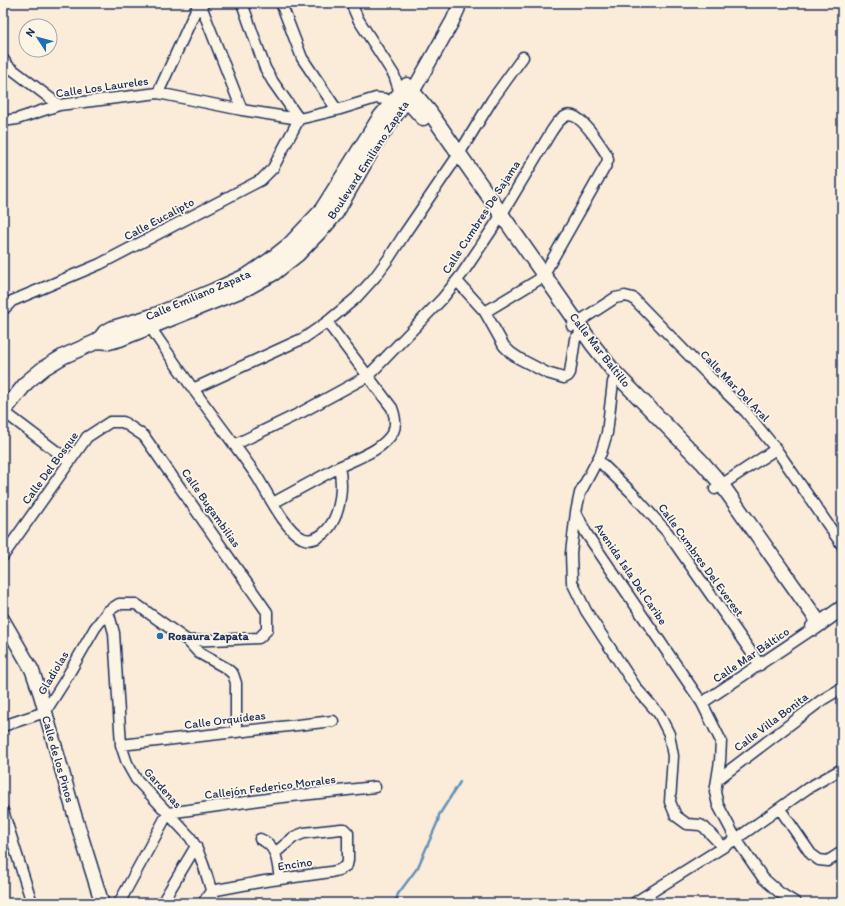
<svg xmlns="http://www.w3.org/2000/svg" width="845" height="906" viewBox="0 0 845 906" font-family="Itim,sans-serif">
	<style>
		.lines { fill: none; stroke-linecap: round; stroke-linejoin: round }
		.stream { stroke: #6293b8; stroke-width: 2.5 }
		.minor-casing { stroke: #1b2f5e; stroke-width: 13 }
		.tertiary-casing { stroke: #1b2f5e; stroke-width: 16 }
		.secondary-casing { stroke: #1b2f5e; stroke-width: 17 }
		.minor { stroke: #fcf5e5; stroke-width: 10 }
		.tertiary { stroke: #fcf5e5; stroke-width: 13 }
		.secondary { stroke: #fcf5e5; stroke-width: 14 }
		.poi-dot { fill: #1f6fb2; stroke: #fcf5e5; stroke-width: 1.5 }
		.labels { text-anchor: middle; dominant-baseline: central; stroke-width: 3.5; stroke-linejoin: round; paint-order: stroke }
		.street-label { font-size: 12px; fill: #1b2f5e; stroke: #fcf5e5 }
		.poi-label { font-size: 12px; font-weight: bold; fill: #1b2f5e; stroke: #fcf5e5; text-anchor: start }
	</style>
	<rect width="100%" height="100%" fill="#fbebd9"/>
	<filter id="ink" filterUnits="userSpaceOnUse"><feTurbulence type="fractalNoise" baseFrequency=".025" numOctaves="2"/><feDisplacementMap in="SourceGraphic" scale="8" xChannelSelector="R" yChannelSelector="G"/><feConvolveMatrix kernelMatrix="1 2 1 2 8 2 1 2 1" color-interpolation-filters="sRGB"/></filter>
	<g filter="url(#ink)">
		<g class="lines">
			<path class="stream" d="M395,903L398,894L418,867L438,821L439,815L460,782"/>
			<g class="minor-casing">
				<path id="minor" d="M200,3L242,110
					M242,3L265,68L273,82L299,119
					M281,3L302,58L337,110
					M351,3L358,19L394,75L400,93
					M3,59L8,66L59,105
					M158,93L199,3
					M3,121L17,119L59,105L158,93L242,110L299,119L337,110L376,98L385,99L396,106
					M457,281L485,312L504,346L511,353L520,359L547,373L564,378L568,376L570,373L575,339L583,331
					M3,310L12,301L100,264L261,180L273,168L299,119
					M147,321C154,334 164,347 172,359C199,399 229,436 256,475C267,492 285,530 302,538C314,544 327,532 332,523C341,508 343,484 339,467
					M572,326L615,298L625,296L633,298L710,377L746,412L776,449L842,545
					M618,376L613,382L607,433L601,453L580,493L576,512L586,533L702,703L721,741L720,761L715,792L718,805L736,839L763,878L780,893L796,903
					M193,389L304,338L327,322L356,298L375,277L389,258L405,233L459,154L492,100L523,57
					M3,411L69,461
					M234,445L302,412L368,376L442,299L462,274L497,222L551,132C555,126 559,119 566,116C580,110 600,145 607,155L608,160L606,165L544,274L538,280L485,312
					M598,460L632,493L667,532L760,665
					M715,489L776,449
					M273,503C295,491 317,479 339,467C357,458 382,451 393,432C397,424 395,416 392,408L327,322
					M576,512L571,553L572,582L586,611L637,689L659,714L669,734L673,756L670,802L676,816L687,824L700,825L704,827L723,847
					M3,556L87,437L110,422H123L144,436L267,612V630L259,638L188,641L136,604H119L108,611L95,628L64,682L45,712L3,726
					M108,611L114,633L121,745L127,763L136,779L190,837C203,857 208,881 215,903
					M188,641L199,653L226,668L233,674L236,683V732
					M702,703L814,628
					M121,745L333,721
					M718,779L822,700L842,688
					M780,809L811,854L819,860L828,861L842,852
					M3,811L32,903
					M260,839C278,846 277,863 280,879
					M119,903L168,813L274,798L375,787
					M162,903L196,846
					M203,903L211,891L265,881L331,872L339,870L347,865L348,860V833L344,829H341L304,833L294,837L275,853
					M634,903L736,839L808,788L842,769"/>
			</g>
			<g class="tertiary-casing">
				<path id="tertiary" d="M413,91L452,22L458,9L459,3
					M3,620L32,670L40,693L74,813L102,903"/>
			</g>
			<g class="secondary-casing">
				<path id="secondary" d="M400,93L423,118
					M98,341L109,342L120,339L247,288L274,273L298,254L326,225L336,213L376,143L406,100
					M3,412L27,382L44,368L64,356L98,341L105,332L113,328L153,316L215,290L248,275L270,260L289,245L321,211L380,117L407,85L429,111L593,345L615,373L702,462L722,485L820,624
					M813,627L814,628L842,608"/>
			</g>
			<use href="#minor" class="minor"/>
			<use href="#tertiary" class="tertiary"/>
			<use href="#secondary" class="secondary"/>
		</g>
	</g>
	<circle class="poi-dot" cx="160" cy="636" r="4"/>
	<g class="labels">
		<g class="street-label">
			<text transform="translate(102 87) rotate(-8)">Calle Los Laureles</text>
			<text transform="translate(368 160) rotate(-57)">Boulevard Emiliano Zapata</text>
			<text transform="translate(481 217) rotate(-57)">Calle Cumbres De Sajama</text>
			<text transform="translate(159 219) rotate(-28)">Calle Eucalipto</text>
			<text transform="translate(198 295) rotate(-23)">Calle Emiliano Zapata</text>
			<text transform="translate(600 350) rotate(52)">Calle Mar Baltillo</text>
			<text transform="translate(735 386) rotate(46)">Calle Mar Del Aral</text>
			<text transform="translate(50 468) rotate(-54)">Calle Del Bosque</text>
			<text transform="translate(211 508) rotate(55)">Calle Bugambilias</text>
			<text transform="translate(701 560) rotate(54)">Calle Cumbres Del Everest</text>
			<text transform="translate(631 574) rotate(56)">Avenida Isla Del Caribe</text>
			<text transform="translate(751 655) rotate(-34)">Calle Mar Báltico</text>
			<text transform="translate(53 673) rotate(-59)">Gladiolas</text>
			<text transform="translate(225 720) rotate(-7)">Calle Orquídeas</text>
			<text transform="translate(771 722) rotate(-37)">Calle Villa Bonita</text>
			<text transform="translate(58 759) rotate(74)">Calle de los Pinos</text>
			<text transform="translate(270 787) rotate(-7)">Callejón Federico Morales</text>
			<text transform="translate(163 788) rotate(48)">Gardenas</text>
			<text transform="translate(295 864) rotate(-8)">Encino</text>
		</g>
		<g class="poi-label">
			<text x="168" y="636">Rosaura Zapata</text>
		</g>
	</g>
	<rect width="845" height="906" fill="none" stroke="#fcf5e5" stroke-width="16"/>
	<rect x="8" y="8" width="829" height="890" fill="none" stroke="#1b2f5e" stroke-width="1.5" filter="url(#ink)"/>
	<g transform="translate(38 38) rotate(306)"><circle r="19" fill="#fcf5e5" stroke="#a2a6af"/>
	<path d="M0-3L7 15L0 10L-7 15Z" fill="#1f6fb2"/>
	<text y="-6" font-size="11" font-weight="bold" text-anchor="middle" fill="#1b2f5e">N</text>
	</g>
</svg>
